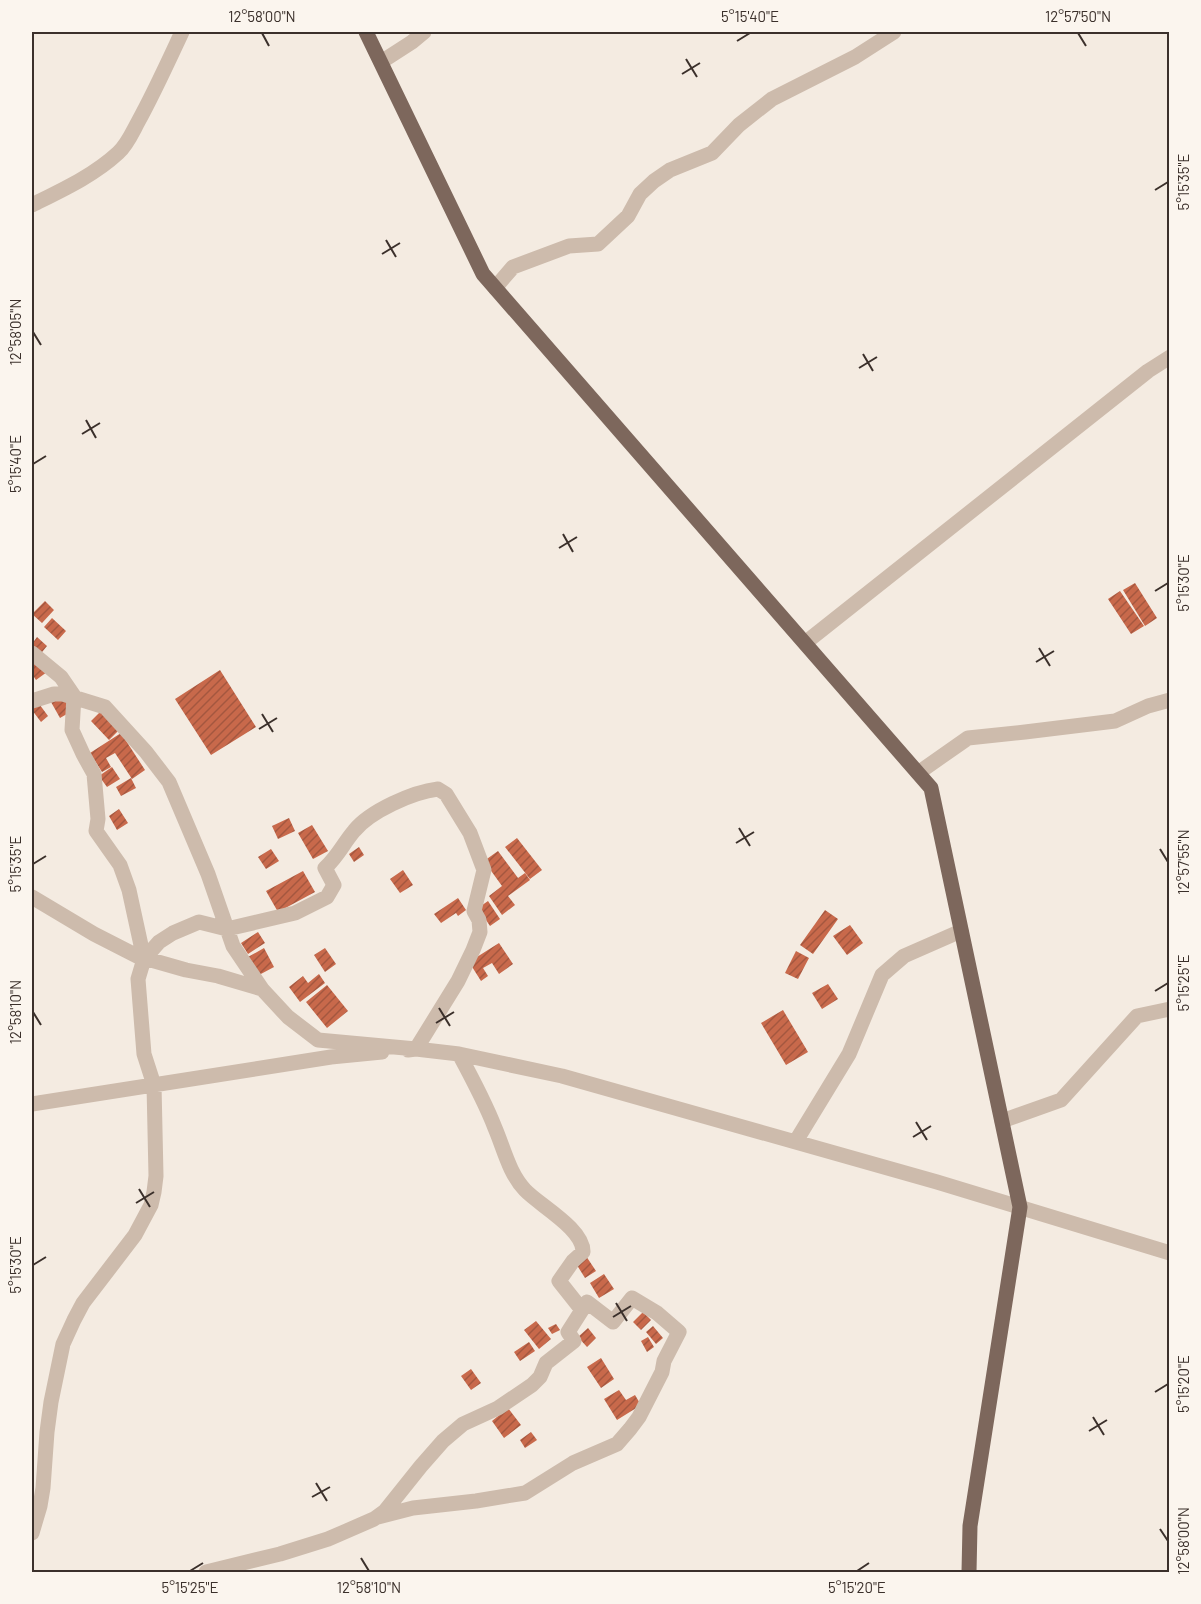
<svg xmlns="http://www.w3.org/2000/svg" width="1201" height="1604" viewBox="0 0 1201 1604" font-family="Barlow,sans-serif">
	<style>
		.building { fill: url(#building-hatch) }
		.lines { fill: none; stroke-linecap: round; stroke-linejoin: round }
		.minor { stroke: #cdbbac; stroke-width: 15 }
		.major { stroke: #7d675c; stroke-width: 15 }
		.ticks { fill: none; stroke: #3b302b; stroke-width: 2 }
		.neatline { fill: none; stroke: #3b302b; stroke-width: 2 }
		.ticks-label { font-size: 15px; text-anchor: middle; fill: #3b302b }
	</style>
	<defs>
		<pattern id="building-hatch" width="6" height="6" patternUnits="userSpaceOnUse" patternTransform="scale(1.5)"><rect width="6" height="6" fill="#c8694b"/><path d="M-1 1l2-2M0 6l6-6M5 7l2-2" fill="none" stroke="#a4573f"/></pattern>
	</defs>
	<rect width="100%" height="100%" fill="#f4ebe1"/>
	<path class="building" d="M1135,583L1157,618L1145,626L1123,590Z
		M1120,591L1144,626L1131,634L1108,599Z
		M45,601L54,610L42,623L32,614Z
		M52,618L66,631L58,640L44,627Z
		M37,637L47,646L38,657L32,650V644Z
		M32,659L47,672L36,680L32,674Z
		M220,670L256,727L211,755L175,699Z
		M63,695L72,711L60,718L51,702Z
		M37,701L48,716L41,722L32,710V706Z
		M101,711L119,730L109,740L91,721Z
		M121,733L145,770L132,779L115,753L106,758L111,767L102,772L90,753Z
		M112,767L120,779L107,787L99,776Z
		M131,778L136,788L121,796L116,787Z
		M119,809L128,823L117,830L109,816Z
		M289,818L295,831L278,839L272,826Z
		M312,825L328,851L313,859L298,833Z
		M517,838L542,870L530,879L505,847Z
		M359,847L364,855L354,862L349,854Z
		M271,849L279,861L266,869L258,857Z
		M498,851L518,878L525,873L530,880L508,896L515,905L502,915L489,896L502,886L484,861Z
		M403,870L413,885L400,893L390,879Z
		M303,871L315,892L278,912L266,891Z
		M458,898L466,910L458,916L456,913L441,923L434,914Z
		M488,901L500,919L490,926L478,908Z
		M825,910L838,919L813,954L800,945Z
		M850,925L863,943L847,955L833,936Z
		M258,932L265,943L248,954L241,943Z
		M499,943L513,964L499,974L492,963L483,968L488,976L481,981L469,962Z
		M264,948L274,967L259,975L248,957Z
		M325,948L336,964L325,972L314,955Z
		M796,951L809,958L798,979L785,973Z
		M319,974L325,983L300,1002L289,987L303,976L308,983Z
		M828,984L838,999L822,1009L812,993Z
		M327,985L348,1011L327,1028L306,1002Z
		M783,1010L808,1052L786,1065L761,1023Z
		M586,1256L596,1271L585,1278L575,1262Z
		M604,1274L614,1289L599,1298L590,1283Z
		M643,1312L651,1320L641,1330L633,1322Z
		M536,1321L551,1339L539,1349L524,1330Z
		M556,1324L560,1330L552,1334L548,1328Z
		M653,1326L663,1338L656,1344L646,1332Z
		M588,1328L596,1338L587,1347L578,1337Z
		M648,1337L654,1347L647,1352L641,1341Z
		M529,1342L535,1351L520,1361L514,1352Z
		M601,1358L614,1379L601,1388L587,1367Z
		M471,1369L481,1383L471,1390L461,1376Z
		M619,1390L626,1400L635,1395L641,1405L617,1420L604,1399Z
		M508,1408L521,1425L504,1438L492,1421Z
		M531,1432L537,1440L525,1448L520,1440Z"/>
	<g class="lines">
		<path class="minor" d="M381,62L412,42L424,32
			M32,205C62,190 93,176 118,153C127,145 132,133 138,122C154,93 168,62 182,32
			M495,288L513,267L569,246L598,244L628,216L640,194L654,181L670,170L712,153L739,125L772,99L855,57L894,32
			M805,643L1148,371L1170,357
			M32,653L61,677L74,696L72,730L83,754L94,774L98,819L96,831L120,865L129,890L144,959
			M32,701L54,694H63L105,707L146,752L169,782L208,874L233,946L262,989
			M918,773L968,738L1025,732L1115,721L1148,706L1170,700
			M32,897L94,934L137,956L186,970L218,976L262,989L288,1017L318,1040L416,1049L458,981L473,950L480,932L479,920L474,911L484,870L470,833L446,794L438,789C413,792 370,811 354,831C343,844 338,856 325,868L334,885L327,897L295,913L227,929L199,922L173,933L159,942L144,959L138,979L144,1054L154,1085L156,1176L154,1192L151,1205L135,1235L83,1303L74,1320L63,1344L51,1402L47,1432L43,1488L40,1506L32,1533
			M408,1050L416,1049L459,1054L562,1076L937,1182L1170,1253
			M32,1104L331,1057L382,1052
			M1002,1121L1061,1100L1137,1016L1170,1009
			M796,1141L849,1054L882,975L904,956L961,931
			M378,1517L413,1508L476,1501L525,1493L573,1463L617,1444L630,1429L639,1417L662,1372L664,1361L679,1332L657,1313L632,1298L613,1322L587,1302L582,1310
			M206,1572L280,1554L328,1539L374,1519L385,1511L421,1466L443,1441L463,1424L498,1408L532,1385L540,1377L546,1363L574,1341L568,1332L582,1310L559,1281L573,1261L583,1252C584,1229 539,1205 525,1190C509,1173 504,1149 495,1128C485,1102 472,1078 459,1054"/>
		<path class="major" d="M366,32L483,274L931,788L1020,1207L970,1526L969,1572"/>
	</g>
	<path class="ticks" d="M262,33L269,46M1078,33L1086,46M737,41L750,33M686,59L697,77M682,74L700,63M1155,190L1168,182M386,240L396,257M382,254L400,243M33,332L41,345M863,354L873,371M859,368L877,357M86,420L96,438M82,434L100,423M33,464L46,456M563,534L573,552M559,548L577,537M1155,591L1168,583M1039,648L1050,666M1036,662L1054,651M262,714L273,732M259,729L277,718M739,828L750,846M736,843L754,832M1160,849L1168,862M33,864L46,856M1155,991L1168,983M439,1008L450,1026M33,1012L41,1025M436,1023L454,1012M916,1122L927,1140M913,1137L931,1126M139,1189L150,1207M136,1203L154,1192M33,1265L46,1257M616,1303L627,1321M613,1317L631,1306M1155,1392L1168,1384M1093,1417L1104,1435M1089,1431L1107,1420M316,1483L327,1501M312,1497L330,1487M1160,1529L1168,1541M361,1558L369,1571M190,1571L203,1563M857,1571L869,1563"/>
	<rect width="1201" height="1604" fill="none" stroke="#fbf5ee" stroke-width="66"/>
	<rect x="33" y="33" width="1135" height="1538" class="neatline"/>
	<g class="ticks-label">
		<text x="262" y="22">12°58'00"N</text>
		<text x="750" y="22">5°15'40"E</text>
		<text x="1078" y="22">12°57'50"N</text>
		<text transform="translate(1184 182) rotate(-90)" y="5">5°15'35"E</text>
		<text transform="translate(16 332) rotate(-90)" y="5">12°58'05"N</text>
		<text transform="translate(16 464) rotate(-90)" y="5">5°15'40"E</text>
		<text transform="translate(1184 583) rotate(-90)" y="5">5°15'30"E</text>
		<text transform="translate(1184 862) rotate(-90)" y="5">12°57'55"N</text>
		<text transform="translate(16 864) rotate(-90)" y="5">5°15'35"E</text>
		<text transform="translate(1184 983) rotate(-90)" y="5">5°15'25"E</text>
		<text transform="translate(16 1012) rotate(-90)" y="5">12°58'10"N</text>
		<text transform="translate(16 1265) rotate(-90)" y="5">5°15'30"E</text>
		<text transform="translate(1184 1384) rotate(-90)" y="5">5°15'20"E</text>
		<text transform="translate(1184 1541) rotate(-90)" y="5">12°58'00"N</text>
		<text x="190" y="1593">5°15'25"E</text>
		<text x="369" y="1593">12°58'10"N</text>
		<text x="857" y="1593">5°15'20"E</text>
	</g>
</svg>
